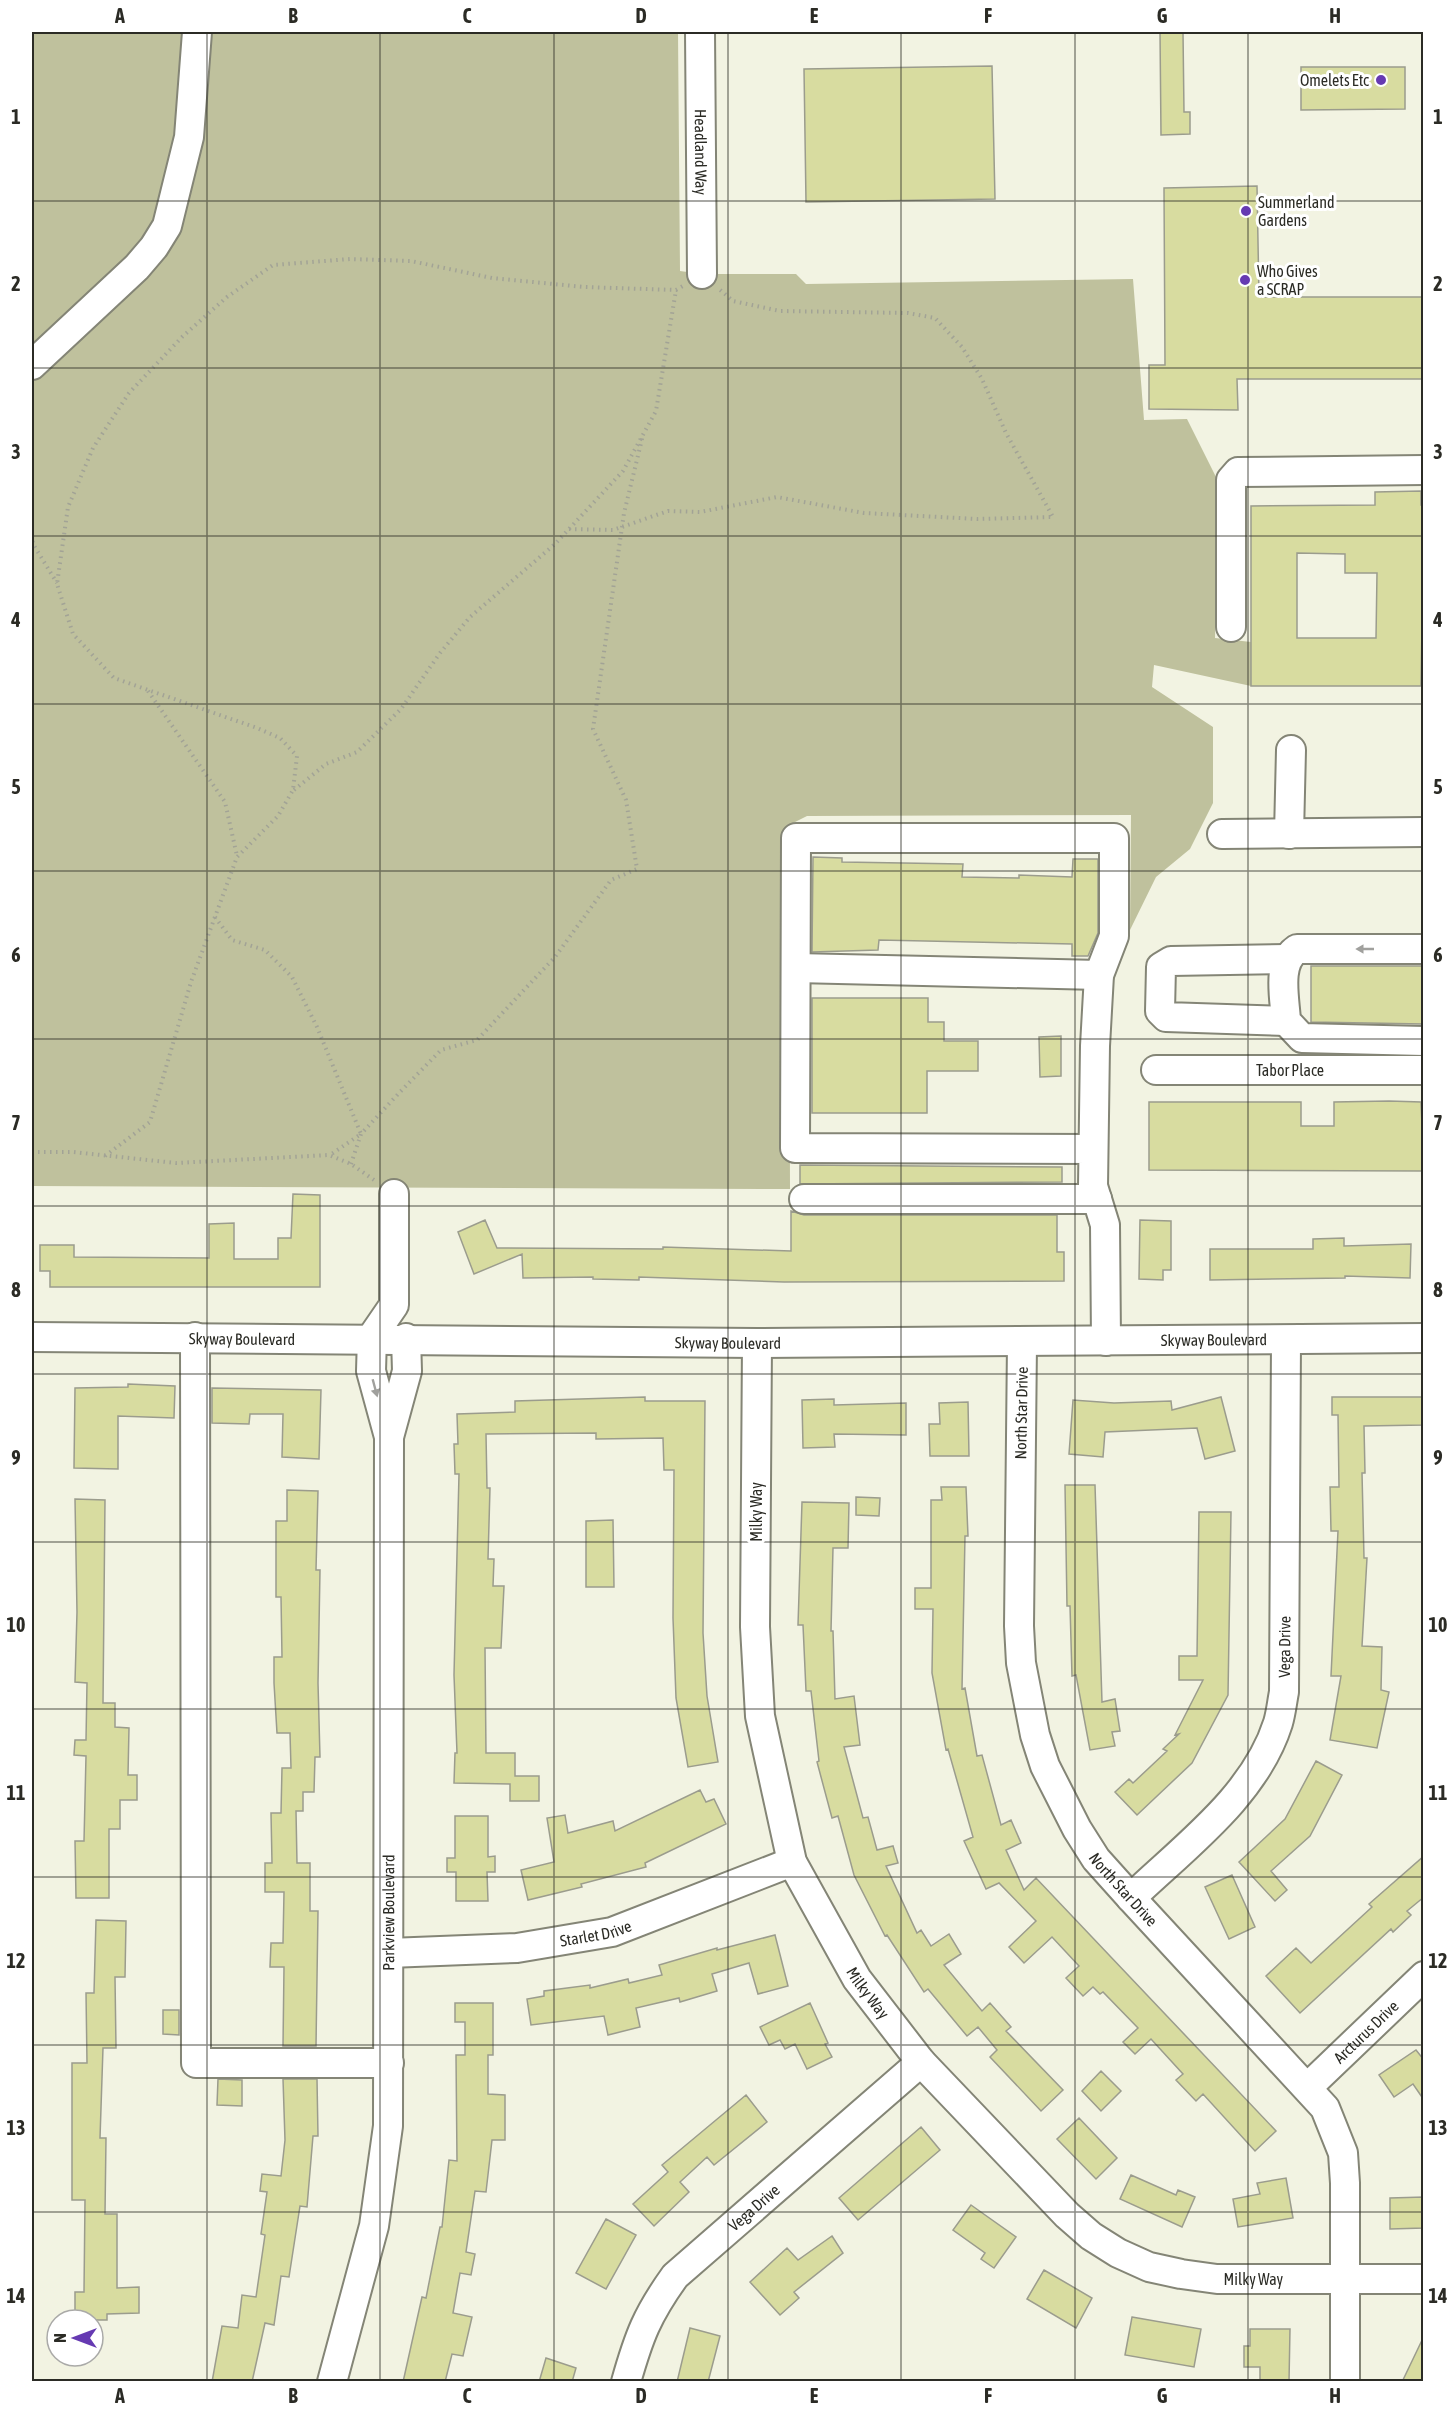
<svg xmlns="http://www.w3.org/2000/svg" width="1455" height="2413" viewBox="0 0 1455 2413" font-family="'Asap Condensed',sans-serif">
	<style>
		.green { fill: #bfc19d }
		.building { fill: #d8dca0; stroke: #9b9c8d; stroke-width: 1.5; fill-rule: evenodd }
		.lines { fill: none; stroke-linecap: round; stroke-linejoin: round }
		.minor-casing { stroke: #848576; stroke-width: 32 }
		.path { stroke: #a2a396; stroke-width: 4; stroke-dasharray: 1.5 4.5; stroke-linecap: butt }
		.minor { stroke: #fff; stroke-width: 28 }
		.oneway { fill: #a0a09d }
		.grid { fill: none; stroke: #2b2b25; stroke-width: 1.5; stroke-opacity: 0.55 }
		.poi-dot { fill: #663ab2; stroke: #fff; stroke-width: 2 }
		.labels { text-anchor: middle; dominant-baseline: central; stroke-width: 6; stroke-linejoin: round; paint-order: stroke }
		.poi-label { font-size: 16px; fill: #2b2b25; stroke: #fff; text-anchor: start }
		.street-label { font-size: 16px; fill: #2b2b25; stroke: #fff }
		.neatline { fill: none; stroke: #2b2b25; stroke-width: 2 }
		.grid-label { font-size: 20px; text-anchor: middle; font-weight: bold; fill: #2b2b25 }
	</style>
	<rect width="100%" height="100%" fill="#f2f3e2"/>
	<path class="green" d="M32,32H678L680,271L702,274H796L806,284L1133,279L1144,420L1187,419L1218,481L1215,638L1251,642V686L1154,665L1152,687L1213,727V803L1190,849L1156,877L1130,930L1131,815L807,816L789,825L790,1189L32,1186Z"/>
	<path class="building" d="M1160,32H1183L1184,112H1190V134L1161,135Z
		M992,66L995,199L806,202L804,69Z
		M1301,67H1405V109L1301,110Z
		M1257,186L1259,297H1424V379H1237L1238,410L1149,409V365H1165L1164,188Z
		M1421,491V505H1424L1421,686H1251V506L1375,505V492ZM1297,553L1345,554V573H1377L1376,638H1297Z
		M813,857L842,858V862L963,864L962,877L1019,878V875L1072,877L1073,859H1098V933L1088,956H1072V944L879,940L878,950L812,952Z
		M1311,966H1424V1024L1311,1022Z
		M812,998H928V1022H944V1041H978V1071H927V1113H812Z
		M1061,1036V1076L1040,1077L1039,1037Z
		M1389,1101L1421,1102L1424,1171L1149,1170V1102H1301V1126H1334V1102Z
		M800,1165L1062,1167V1182L800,1184Z
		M293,1194L320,1195V1287H50V1271H40V1245H74V1257L209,1258V1224L234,1223V1259H278V1238H291Z
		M791,1211L804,1215H1057V1252H1064V1281L784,1282L639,1277V1280L593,1279V1277L523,1278L522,1254L474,1274L458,1232L485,1220L497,1248L663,1249V1247L791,1251Z
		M1140,1220L1171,1221V1270H1163V1280L1139,1279Z
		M1344,1238V1246L1411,1244L1410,1278L1345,1276V1278L1210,1280V1249H1313V1239Z
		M128,1384L175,1386L174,1418L118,1416V1469L74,1468L75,1388L128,1387Z
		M212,1388L321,1390L319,1459L282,1457L283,1414H250L249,1424L212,1423Z
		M645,1397V1401H705L703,1633L707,1696L718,1762L688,1767L676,1698L673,1618L674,1470H664L663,1438L596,1439V1433L486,1434L487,1488H490L488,1559H494L493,1586H504L501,1648H485L486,1753H515V1776H539V1801H510V1784L454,1783L455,1753H457L454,1675L459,1474H455L454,1444H458L457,1414L515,1412V1401Z
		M1221,1397L1235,1451L1205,1459L1197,1428L1105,1432L1103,1457L1069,1454L1073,1400L1114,1403L1171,1401L1172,1410Z
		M1332,1397H1424V1425L1364,1426L1365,1473H1362L1364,1558H1367L1362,1646L1382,1647L1381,1690L1389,1692L1377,1748L1330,1740L1341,1676H1331L1338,1531H1331L1330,1487H1339L1338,1415H1332Z
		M834,1399V1405L906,1403V1435L834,1434L835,1447L803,1448L802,1400Z
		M968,1402L969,1456H930L929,1424H940L939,1403Z
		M1065,1485H1095L1102,1702L1115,1699L1120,1731L1112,1732L1115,1746L1090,1750L1076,1675L1072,1676L1070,1606H1067Z
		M941,1487H966L968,1536H965L962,1689L965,1688L977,1756L982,1755L1001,1825L1011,1820L1021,1843L1006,1850L1024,1890L1036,1878L1276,2131L1255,2151L1203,2094L1196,2101L1176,2080L1183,2074L1151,2039L1135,2054L1123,2042L1138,2028L1103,1992L1100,1994L1093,1987L1083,1996L1066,1978L1079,1966L1052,1937L1024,1963L1009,1947L1036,1921L999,1883L986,1889L964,1841L973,1837L948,1749L946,1750L932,1673L933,1609H915V1588H931V1500H942Z
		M287,1490L318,1491L316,1570H320L318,1683L320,1757H315L314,1792H303V1811H296L297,1863H310V1911H318L316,2046H283L284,1967H270L271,1943H283L284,1892H265V1863H272L271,1813H281L282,1768H291L290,1733H277L274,1683V1657H282L281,1597H276V1521H287Z
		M856,1497L880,1498L879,1516L856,1515Z
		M75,1499L105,1500L103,1703H115V1727L129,1728L128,1775H137V1800H120V1829H109V1898H76L75,1841H84L86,1756L74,1755L75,1740H86L87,1683L75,1682L77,1612Z
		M802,1502L849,1503L848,1548H833L831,1631H833L835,1699L854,1696L860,1745L844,1747L863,1818L868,1817L877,1850L893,1846L898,1863L886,1866L917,1933L921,1930L931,1946L949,1934L961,1954L944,1965L982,2011L990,2003L1011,2027L1006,2031L1063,2090L1041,2111L990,2057L997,2050L978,2027L967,2036L928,1989L924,1992L887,1935L885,1936L854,1875L838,1816L832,1818L817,1762L819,1761L811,1691H806L803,1625H798Z
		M1199,1512H1231L1228,1695L1192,1763L1137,1815L1115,1792L1129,1779L1133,1783L1167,1751L1163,1749L1179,1734L1175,1735L1203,1680H1179V1656H1197Z
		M613,1520L614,1587H586V1521Z
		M1316,1761L1342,1775L1310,1836L1271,1871L1287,1890L1275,1901L1239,1862L1285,1819Z
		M700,1790L706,1802L714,1799L726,1824L645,1863L646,1867L581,1884L582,1887L528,1900L521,1870L554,1862L547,1818L565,1815L568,1833L613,1821L615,1831Z
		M455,1816H488V1857L495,1856V1872H487L488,1901H456V1872H447V1858H455Z
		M1424,1856V1897L1407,1911L1411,1915L1393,1932L1391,1929L1300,2013L1266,1976L1296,1948L1311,1963L1372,1907L1369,1904Z
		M1232,1875L1255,1927L1229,1939L1205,1887Z
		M96,1920L126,1921L125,1977H115L116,2048H103L100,2138H106L105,2214H117V2288L139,2287V2313L107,2314V2320H75V2292H84L85,2200H72V2063H87L86,1993H94Z
		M775,1935L788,1986L758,1994L749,1963L712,1974L717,1991L680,2002L679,1998L636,2008L640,2027L608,2035L604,2016L531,2025L527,1999L544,1996V1991L590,1985V1988L628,1979L629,1983L662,1975L659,1965L717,1948V1950Z
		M455,2003H493V2055H488V2094L505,2095V2140H492L486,2192L475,2191L466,2252L475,2254L471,2275L460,2273L453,2313L472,2317L463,2356L452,2354L445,2382H403L422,2297L426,2298L440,2227H442L449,2160L457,2161L456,2055H465V2022H455Z
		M810,2003L828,2043L825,2044L832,2057L807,2069L795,2044L785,2049L780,2040L769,2045L760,2027Z
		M163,2010H179V2035L163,2034Z
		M1416,2050L1424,2060V2100L1413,2084L1394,2097L1379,2075Z
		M1101,2071L1121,2091L1101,2111L1082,2091Z
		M218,2079L242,2080V2106L217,2105Z
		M283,2079H317L318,2136H313L307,2207L300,2206L289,2277L281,2276L274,2325L265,2323L252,2382H212L222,2326L238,2328L242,2295L256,2297L265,2235L261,2234L267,2192L260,2191L262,2174L281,2176L285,2140Z
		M746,2095L767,2122L714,2165L707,2157L680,2182L689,2192L654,2226L633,2204L668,2172L662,2165Z
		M1079,2118L1117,2158L1096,2179L1057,2139Z
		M921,2127L940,2150L858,2220L839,2198Z
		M1131,2175L1176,2195L1178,2190L1195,2197L1182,2227L1120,2199Z
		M1286,2178L1293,2218L1238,2227L1233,2199L1260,2194L1257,2183Z
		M1424,2197V2228L1390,2229V2198Z
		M971,2205L1016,2237L994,2268L981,2259L985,2253L953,2230Z
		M606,2219L636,2235L606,2289L576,2273Z
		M832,2236L843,2253L794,2292L799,2298L780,2315L750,2282L787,2248L798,2260Z
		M1044,2270L1092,2298L1076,2328L1027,2299Z
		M1132,2317L1201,2329L1194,2367L1125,2355Z
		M690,2328L720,2336L708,2382H677Z
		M1250,2329H1290L1289,2382H1260V2367H1244V2346H1250Z
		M1424,2336V2382H1402Z
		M546,2358L576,2368L572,2382H539Z"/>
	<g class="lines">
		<g class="minor-casing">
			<g id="minor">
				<path id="s1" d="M700,32L702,274"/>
				<path d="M32,365L137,267L154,247L167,226L189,137L197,32"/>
				<path d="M1231,627V480L1238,472L1424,470"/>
				<path d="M1222,834L1424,832"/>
				<path d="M1289,834L1291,750"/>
				<path d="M1424,949H1297C1276,963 1285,999 1286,1021L1302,1038L1424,1041"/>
				<path d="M796,968L1099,975"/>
				<path d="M1286,1021L1166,1017L1160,1011L1161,967L1171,961L1287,959"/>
				<path id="s2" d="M1156,1070H1424"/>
				<path d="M1093,1149L795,1148L796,838H1114V936L1099,975L1095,1046L1093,1186L1105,1225L1106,1341"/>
				<path d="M804,1199H1097"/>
				<path id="s3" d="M32,1337L757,1343L1424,1338"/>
				<path d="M195,1337L196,2063H389"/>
				<path id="s4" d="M757,1343L755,1627L760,1716L792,1862L857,1979L921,2062L1067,2215L1091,2236L1118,2253L1149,2267L1181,2274L1217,2279H1424"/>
				<path id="s5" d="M1022,1343L1019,1626L1021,1663L1035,1735L1045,1766L1077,1829L1096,1859L1131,1898L1325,2108L1343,2153L1345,2183V2382"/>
				<path d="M389,1437L371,1371L372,1337L394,1305V1194"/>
				<path id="s6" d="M1131,1898C1184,1847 1255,1796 1278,1723C1281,1713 1282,1702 1284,1692L1286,1340"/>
				<path id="s7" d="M389,1953L517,1948L612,1932L792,1862"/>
				<path id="s8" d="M1308,2087L1424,1976"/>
				<path id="s9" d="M332,2382L374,2226L388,2126L389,1437L407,1371L406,1338"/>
				<path id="s10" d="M626,2382C639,2336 647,2315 675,2276L921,2062"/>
			</g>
		</g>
		<path class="path" d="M569,529L613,530L668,511L700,512L777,497L864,513L977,519L1053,517L1006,433L982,379L962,347L935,318L908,313L780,311L733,301L718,288
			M32,535L33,544L57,583
			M148,691L225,802L237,856
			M294,790L326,764L357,752L401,709L440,653L470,617L555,544L623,471L656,411L676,290
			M215,917L232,940L265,950L292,977L317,1027L361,1134L330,1155
			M32,1152H73L176,1163L329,1155L351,1164L377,1182
			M105,1156L150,1122L191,982L237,857L278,816L293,790L297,756L280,738L257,728L114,678L73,634L57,584L68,507L93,448L129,393L182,337L227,297L273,265L350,259L411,261L492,278L584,287L676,290L683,286
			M351,1164L361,1134L399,1093L441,1050L477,1040L555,957L611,880L637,869L626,800L593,729L624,513L643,435"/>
		<use href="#minor" class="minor"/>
	</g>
	<defs><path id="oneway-solid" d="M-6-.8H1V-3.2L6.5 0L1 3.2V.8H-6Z" transform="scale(1.5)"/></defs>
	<g class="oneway">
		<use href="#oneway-solid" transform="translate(1365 949) rotate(-180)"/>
		<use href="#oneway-solid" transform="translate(375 1388) rotate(75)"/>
	</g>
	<path class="grid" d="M207,32V2382M380,32V2382M554,32V2382M728,32V2382M901,32V2382M1075,32V2382M1248,32V2382M32,201H1424M32,368H1424M32,536H1424M32,704H1424M32,871H1424M32,1039H1424M32,1206H1424M32,1374H1424M32,1542H1424M32,1709H1424M32,1877H1424M32,2045H1424M32,2212H1424"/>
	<g class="poi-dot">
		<circle cx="1381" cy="80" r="6"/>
		<circle cx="1246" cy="211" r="6"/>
		<circle cx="1245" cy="280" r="6"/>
	</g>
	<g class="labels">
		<g class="poi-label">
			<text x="1369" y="80" text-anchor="end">Omelets Etc</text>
			<text x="1258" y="202">Summerland<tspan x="1258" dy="18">Gardens</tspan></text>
			<text x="1257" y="271">Who Gives<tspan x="1257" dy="18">a SCRAP</tspan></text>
		</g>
		<g class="street-label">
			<text stroke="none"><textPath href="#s1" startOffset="120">Headland Way</textPath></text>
			<text stroke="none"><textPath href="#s2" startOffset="134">Tabor Place</textPath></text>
			<text stroke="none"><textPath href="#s3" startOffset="210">Skyway Boulevard</textPath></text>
			<text stroke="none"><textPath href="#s3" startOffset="1182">Skyway Boulevard</textPath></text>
			<text stroke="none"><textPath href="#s3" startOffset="696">Skyway Boulevard</textPath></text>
			<text transform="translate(1021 1413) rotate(-89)">North Star Drive</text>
			<text transform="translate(756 1512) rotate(-90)">Milky Way</text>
			<text stroke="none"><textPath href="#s6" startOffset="308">Vega Drive</textPath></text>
			<text stroke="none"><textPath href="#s5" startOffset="573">North Star Drive</textPath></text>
			<text stroke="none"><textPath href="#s9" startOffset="476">Parkview Boulevard</textPath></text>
			<text stroke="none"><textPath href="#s7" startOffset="208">Starlet Drive</textPath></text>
			<text stroke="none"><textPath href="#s4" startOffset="674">Milky Way</textPath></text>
			<text stroke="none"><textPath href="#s8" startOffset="80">Arcturus Drive</textPath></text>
			<text stroke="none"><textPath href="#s10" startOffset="222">Vega Drive</textPath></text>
			<text stroke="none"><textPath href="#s4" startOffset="1176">Milky Way</textPath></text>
		</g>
	</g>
	<rect width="1455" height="2413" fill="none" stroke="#ffffff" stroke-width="66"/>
	<g transform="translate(75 2338) rotate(270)"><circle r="28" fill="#ffffff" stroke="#aaaaa8" stroke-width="1.5"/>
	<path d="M0-4.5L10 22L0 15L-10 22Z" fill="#663ab2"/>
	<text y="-9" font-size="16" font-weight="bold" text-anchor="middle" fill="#2b2b25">N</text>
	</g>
	<rect x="33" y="33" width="1389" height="2347" class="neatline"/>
	<g class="grid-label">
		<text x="120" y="23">A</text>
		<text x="293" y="23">B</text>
		<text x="467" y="23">C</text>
		<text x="641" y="23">D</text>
		<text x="814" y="23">E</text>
		<text x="988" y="23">F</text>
		<text x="1162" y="23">G</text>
		<text x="1335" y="23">H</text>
		<text x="16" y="124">1</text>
		<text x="1438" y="124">1</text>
		<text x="16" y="291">2</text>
		<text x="1438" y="291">2</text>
		<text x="16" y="459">3</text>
		<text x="1438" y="459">3</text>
		<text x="16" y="627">4</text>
		<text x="1438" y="627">4</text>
		<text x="16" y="794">5</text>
		<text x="1438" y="794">5</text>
		<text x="16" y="962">6</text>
		<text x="1438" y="962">6</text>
		<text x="16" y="1130">7</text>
		<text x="1438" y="1130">7</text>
		<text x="16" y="1297">8</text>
		<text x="1438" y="1297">8</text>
		<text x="16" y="1465">9</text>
		<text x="1438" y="1465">9</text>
		<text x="16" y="1632">10</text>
		<text x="1438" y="1632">10</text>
		<text x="16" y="1800">11</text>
		<text x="1438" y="1800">11</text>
		<text x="16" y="1968">12</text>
		<text x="1438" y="1968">12</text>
		<text x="16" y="2135">13</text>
		<text x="1438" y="2135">13</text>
		<text x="16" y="2303">14</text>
		<text x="1438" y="2303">14</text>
		<text x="120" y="2403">A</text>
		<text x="293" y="2403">B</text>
		<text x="467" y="2403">C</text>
		<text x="641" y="2403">D</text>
		<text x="814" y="2403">E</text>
		<text x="988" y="2403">F</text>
		<text x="1162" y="2403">G</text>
		<text x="1335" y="2403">H</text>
	</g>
</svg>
